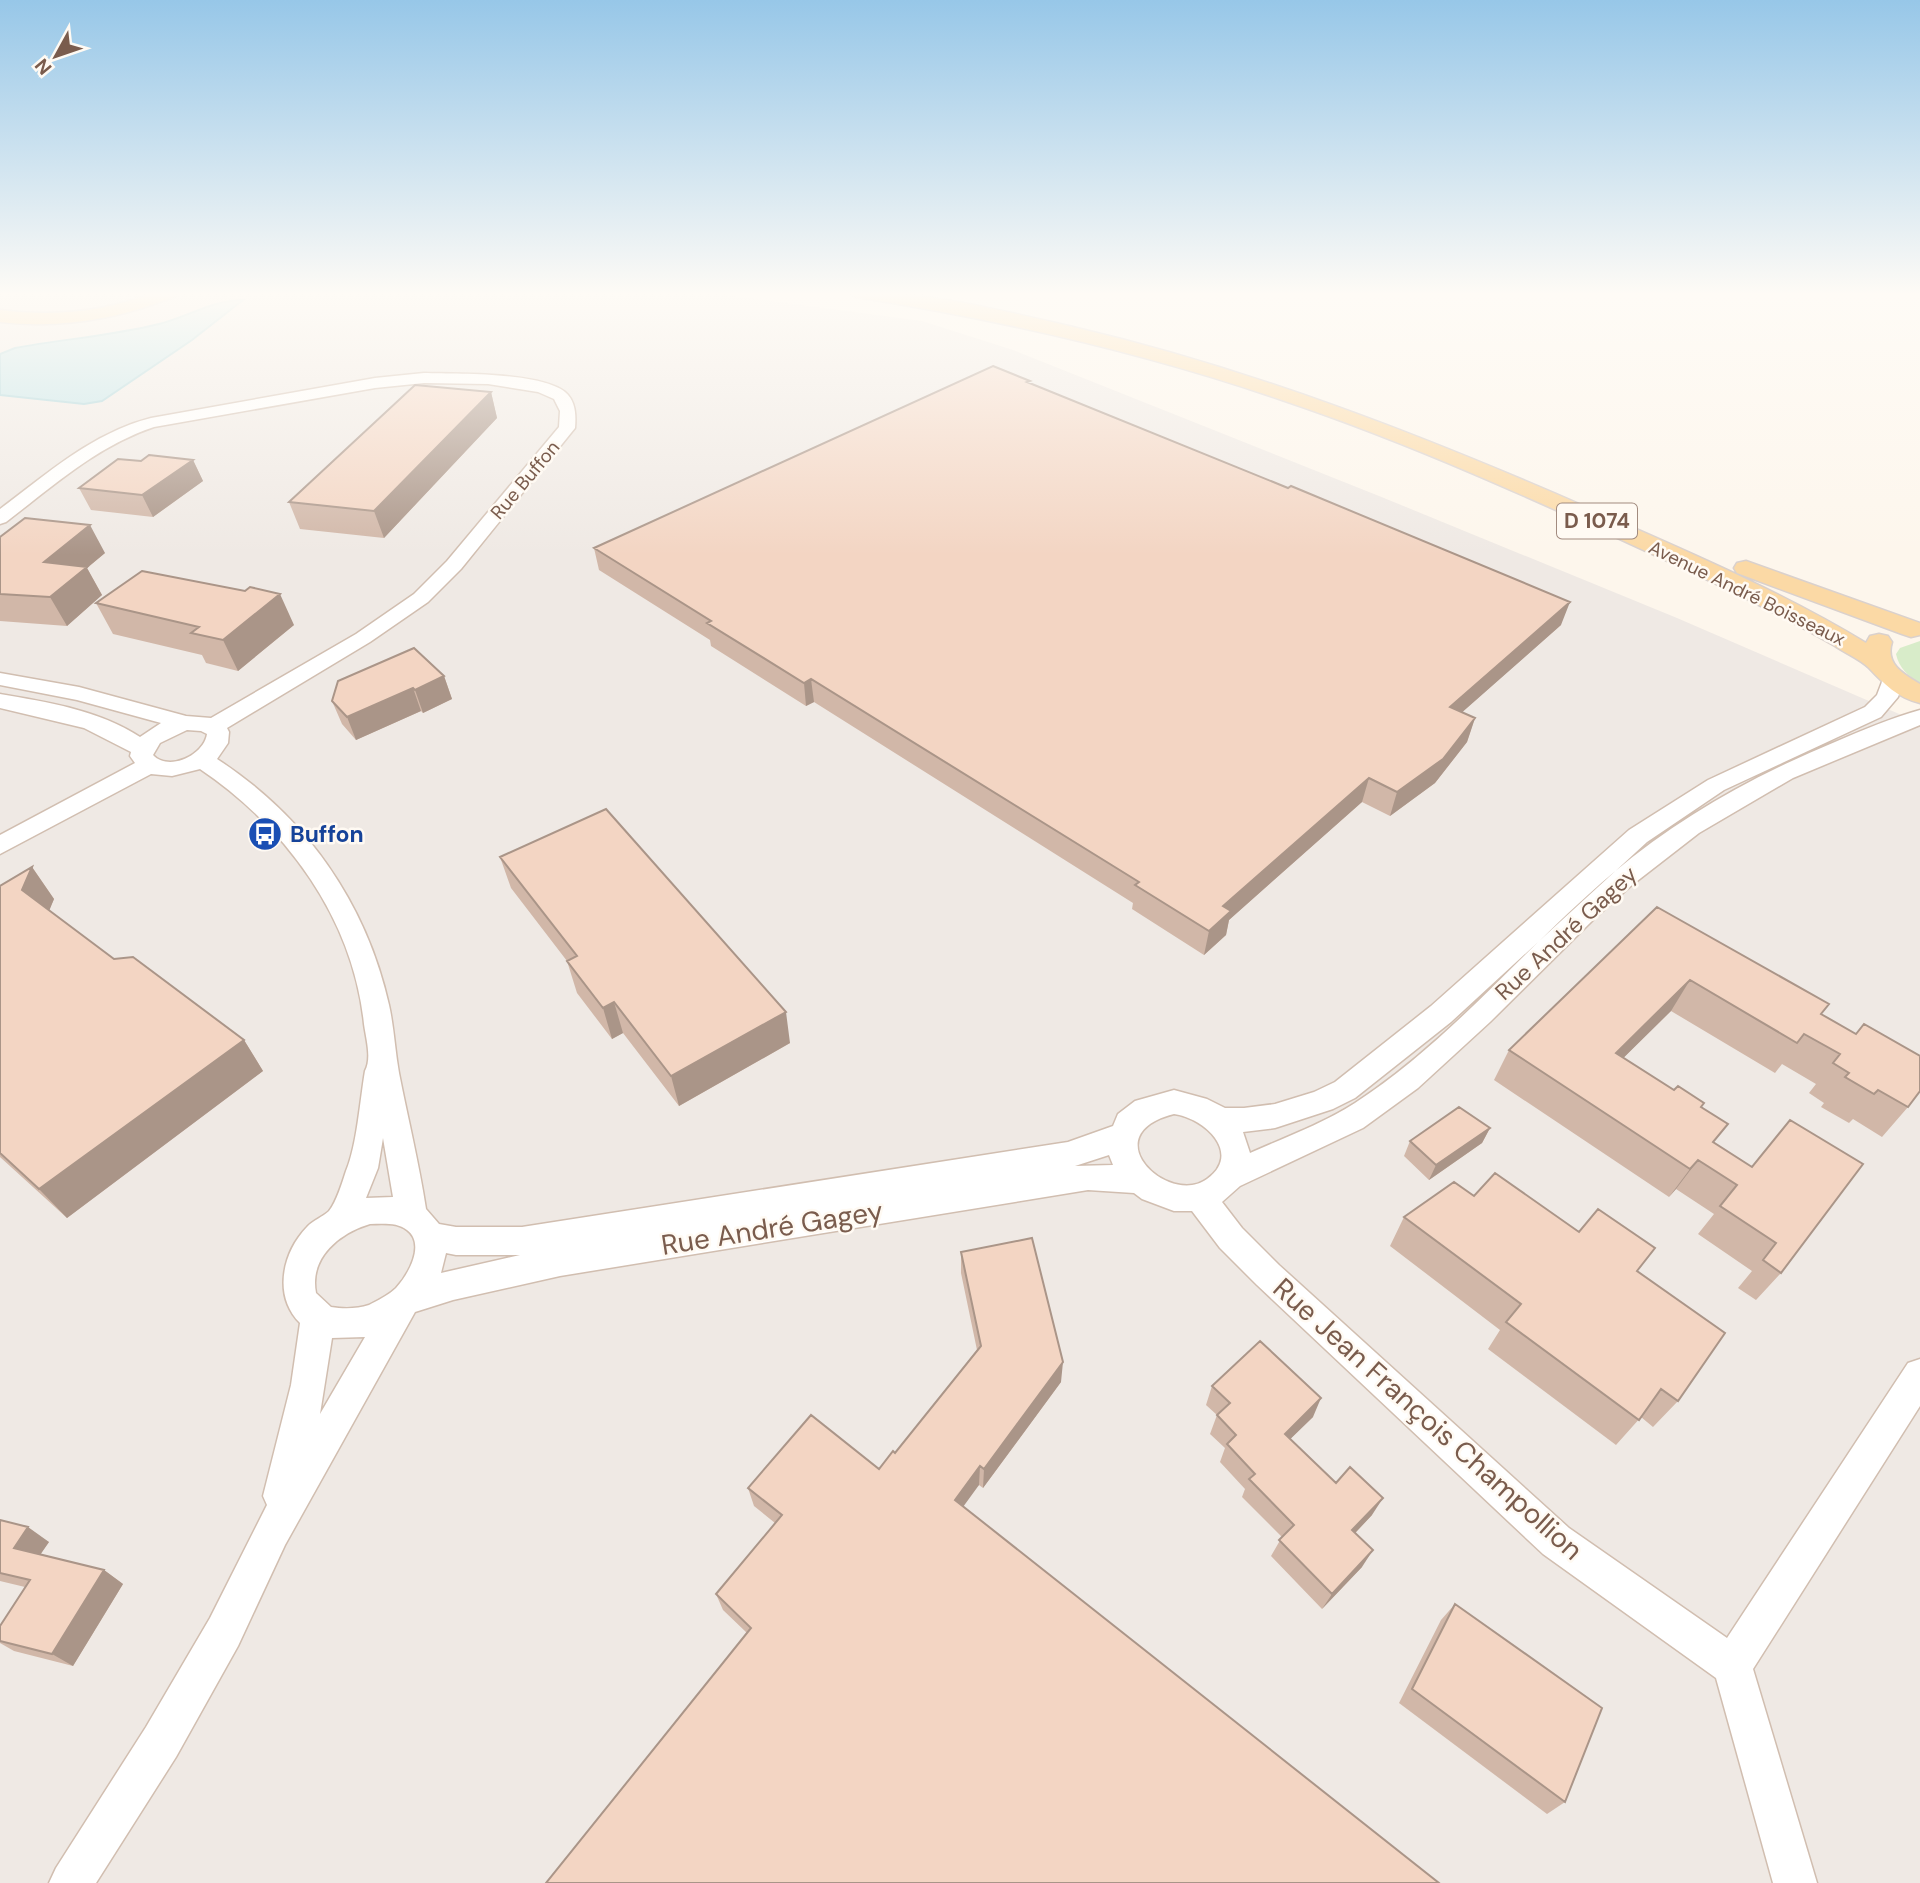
<svg xmlns="http://www.w3.org/2000/svg" width="1920" height="1883" viewBox="0 0 1920 1883" font-family="'DM Sans',sans-serif">
	<style>
		.industrial { fill: #efe9e4 }
		.green { fill: #d8ecc9 }
		.water { fill: #bfe3e8; stroke: #a5d3da; stroke-width: 2 }
		.lines { fill: none; stroke-linecap: round; stroke-linejoin: round }
		.minor-casing { stroke: #d1beb0; stroke-width: 3 }
		.major-casing { stroke: #dad1cd; stroke-width: 3 }
		.minor { fill: #fff; fill-rule: evenodd }
		.major { fill: #fbd9a5; fill-rule: evenodd }
		.wall { fill: #d1b7a8 }
		.shaded-wall { fill: #aa9588 }
		.building { fill: #f3d5c3; stroke: #aa9588; stroke-width: 2 }
		.labels { text-anchor: middle; dominant-baseline: central; stroke-width: 5; stroke-linejoin: round; paint-order: stroke }
		.far-street-label { font-size: 19px; fill: #7a5c4d; stroke: #fffaf3 }
		.shield { fill: #fffaf3; stroke: #a28b7f; stroke-width: 2 }
		.shield-label { font-size: 21px; font-weight: bold; fill: #7a5c4d }
		.transit-label { font-size: 23px; font-weight: bold; fill: #164399; stroke: #fffaf3; text-anchor: start }
		.street-label { font-size: 23px; fill: #7a5c4d; stroke: #fffaf3 }
		.near-street-label { font-size: 28px; fill: #7a5c4d; stroke: #fffaf3 }
	</style>
	<rect width="100%" height="100%" fill="#fdf6ec"/>
	<path class="industrial" d="M25,292H704L922,321L1013,350L1384,498L1677,618L1920,723V1883H0V293Z"/>
	<path class="green" d="M1920,641V683C1908,676 1899,668 1896,654L1900,648Z"/>
	<path class="water" d="M243,300L192,340L102,401L84,404L0,395V354L15,348C63,339 111,336 159,324C187,317 213,300 243,300Z"/>
	<g class="lines">
		<g class="minor-casing">
			<path id="minor" d="M424,373C457,374 540,372 565,392C576,401 576,416 575,428L461,569L428,602L370,642L227,728L229,732L228,743L217,759C305,816 366,902 389,1005C394,1027 395,1051 399,1073C408,1119 419,1163 426,1209L439,1224L456,1227H522L1068,1142L1113,1126L1118,1114L1135,1101L1174,1090L1207,1099L1225,1108H1244L1275,1104L1314,1092L1335,1082L1431,1006L1629,830L1708,780L1865,707L1877,695L1885,674H1901L1904,679L1898,697L1881,717L1724,790L1647,842L1451,1022L1355,1098L1333,1109L1275,1128L1243,1132L1250,1153C1286,1137 1322,1124 1355,1103C1452,1040 1525,947 1613,873C1679,817 1755,775 1835,742C1863,730 1891,718 1920,710V725L1793,778L1699,833L1632,885L1595,918L1490,1022L1418,1088L1363,1128L1240,1186L1222,1202L1242,1228L1279,1265L1569,1528L1727,1638L1908,1363L1920,1359V1406L1753,1669L1817,1883H1773L1716,1678L1543,1554L1257,1285L1220,1248L1192,1211H1174L1142,1199L1134,1193L1088,1190L560,1276L453,1300L415,1312L285,1545L238,1646L176,1757L96,1883H49L56,1868L146,1727L210,1618L267,1505L263,1496L291,1385L300,1323C273,1296 282,1253 307,1227C313,1220 323,1217 329,1211C337,1201 342,1183 346,1171C357,1145 360,1100 365,1071C372,1058 366,1039 364,1024C353,918 286,827 200,769L172,776L151,774L0,854V835L135,763L130,756L131,752L84,728L0,708V694C47,702 99,710 140,737L161,723L77,700L0,685V673L79,687L186,716L211,718L356,634L414,594L447,561L559,427L560,411L554,399L538,392L488,384L424,383L375,388L154,427C97,446 53,486 6,522L0,524V509C47,474 92,433 151,418L375,378ZM187,730L201,731L207,734C204,755 169,772 153,755L160,743ZM1174,1114C1204,1118 1243,1153 1207,1179C1169,1207 1092,1135 1174,1114ZM383,1138L393,1197L366,1198L378,1168ZM1109,1155L1113,1165L1075,1166ZM370,1224C382,1224 397,1222 407,1230C426,1244 408,1275 396,1288C390,1294 377,1301 369,1305C357,1309 343,1309 331,1307L316,1293C309,1257 340,1233 370,1224ZM446,1253L456,1255H520L441,1273ZM365,1337L320,1414L332,1338Z"/>
		</g>
		<g class="major-casing">
			<path id="major" d="M155,292H179L176,296C119,319 61,329 0,322V310C53,317 105,312 155,292Z
				M847,292C922,290 999,310 1073,327C1251,369 1419,434 1586,507C1681,549 1777,589 1866,643L1870,636L1879,634L1888,636L1892,642C1885,664 1903,674 1920,684V703C1898,698 1884,684 1869,668C1860,659 1845,653 1835,646C1780,614 1723,587 1665,560C1540,502 1413,444 1282,400C1143,352 1001,320 856,297Z
				M1746,561L1920,623V635L1911,637L1902,634L1737,573L1734,568L1737,563Z"/>
		</g>
		<use href="#minor" class="minor"/>
		<use href="#major" class="major"/>
	</g>
	<path class="wall" d="M1030,383L1561,625L1462,712L1475,718L1467,742L1435,783L1390,816L1362,802L1229,920L1226,935L1204,955L1132,909L1133,903L814,702L806,706L711,646L710,640L599,570L594,548Z
		M491,392L497,418L384,538L300,529L289,502Z
		M193,460L203,481L153,517L91,510L79,488L141,461Z
		M0,537L105,553L87,568L102,595L67,626L0,621Z
		M96,603L294,625L238,671L206,663L202,655L113,634Z
		M444,676L452,699L423,713L421,711L356,740L342,724L332,701Z
		M500,857L790,1043L679,1106L623,1033L612,1039L577,993L567,961L511,888Z
		M32,867L54,899L49,910L114,959L244,1040L263,1071L67,1218L0,1157V886Z
		M1657,907L1821,1014L1908,1107L1882,1137L1853,1119L1849,1123L1821,1107L1824,1103L1809,1093L1816,1084L1782,1064L1775,1073L1671,1011L1623,1058L1701,1107L1714,1143L1752,1167L1790,1120L1781,1273L1756,1300L1738,1288L1752,1271L1698,1234L1714,1214L1676,1189L1669,1197L1494,1080L1509,1050Z
		M1490,1128L1482,1143L1429,1180L1404,1156L1410,1141Z
		M1474,1196L1637,1271L1678,1401L1653,1427L1641,1417L1616,1445L1488,1349L1500,1330L1390,1246L1404,1217Z
		M961,1252L1061,1382L983,1488L979,1485L747,1633L723,1610L716,1594L775,1523L754,1506L748,1488L879,1469L895,1453L977,1350L961,1273Z
		M1212,1386L1313,1417L1290,1439L1336,1483L1372,1515L1355,1533L1362,1567L1322,1609L1271,1556L1282,1537L1242,1497L1245,1489L1220,1462L1225,1448L1210,1434L1217,1415L1206,1405Z
		M0,1520L49,1542L40,1554L104,1570L123,1584L73,1666L14,1651L0,1643V1626L25,1587L0,1581Z
		M1455,1604L1565,1802L1547,1814L1399,1703L1441,1620Z"/>
	<path class="shaded-wall" d="M491,392L497,418L384,538L374,511Z
		M193,460L203,481L153,517L142,495Z
		M90,525L105,553L87,568L102,595L67,626L50,597L44,562Z
		M280,594L294,625L238,671L223,640Z
		M1570,602L1561,625L1442,730L1450,707Z
		M444,676L452,699L423,713L415,690Z
		M811,679L814,702L806,706L804,683Z
		M413,688L421,711L356,740L347,717Z
		M1475,718L1467,742L1435,783L1390,816L1397,792Z
		M1369,778L1362,802L1229,920L1226,935L1204,955L1209,931L1223,906Z
		M32,867L54,899L45,921L22,890Z
		M1690,980L1671,1011L1598,1083L1616,1053Z
		M614,1002L623,1033L612,1039L603,1008Z
		M786,1012L790,1043L679,1106L671,1076Z
		M244,1040L263,1071L67,1218L39,1189Z
		M1490,1128L1482,1143L1429,1180L1436,1165Z
		M1698,1160L1676,1189L1669,1197L1690,1169Z
		M1063,1362L1061,1382L983,1488L984,1469Z
		M1321,1398L1313,1417L1277,1452L1285,1434Z
		M980,1466L979,1485L955,1518V1500Z
		M1383,1498L1372,1515L1342,1547L1352,1530Z
		M28,1527L49,1542L36,1561L14,1548Z
		M1373,1550L1362,1567L1322,1609L1332,1594Z
		M104,1570L123,1584L73,1666L52,1654Z"/>
	<path class="building" d="M993,366L1030,381L1027,382L1288,488L1291,486L1570,602L1450,707L1475,718L1443,759L1397,792L1369,778L1223,906L1231,911L1209,931L1135,885L1139,882L811,679L804,683L707,623L711,621L594,548Z
		M415,385L491,392L374,511L289,502Z
		M149,455L193,460L142,495L79,488L118,459L141,461Z
		M25,518L90,525L44,562L87,567L50,597L0,594V537Z
		M142,571L245,591L250,587L280,594L223,640L191,633L199,627L96,603Z
		M414,648L444,676L415,690L413,688L347,717L332,701L338,681Z
		M606,809L786,1012L671,1076L614,1002L603,1008L567,961L577,956L500,857Z
		M32,867L22,890L114,959L133,957L244,1040L39,1189L0,1153V886Z
		M1657,907L1829,1004L1821,1014L1856,1034L1864,1024L1920,1056V1091L1908,1107L1878,1090L1874,1094L1845,1077L1849,1073L1833,1063L1840,1054L1804,1034L1797,1043L1690,980L1616,1053L1674,1090L1678,1086L1704,1103L1701,1107L1728,1124L1713,1142L1752,1167L1790,1120L1863,1164L1781,1273L1763,1260L1776,1243L1720,1206L1737,1185L1698,1160L1690,1169L1509,1050Z
		M1459,1107L1490,1128L1436,1165L1410,1141Z
		M1495,1173L1579,1232L1598,1209L1655,1248L1637,1271L1725,1333L1678,1401L1661,1389L1639,1420L1506,1322L1521,1304L1404,1217L1454,1182L1474,1196Z
		M1032,1238L1063,1362L984,1469L980,1466L955,1500L1439,1883H546L751,1628L716,1594L782,1515L748,1488L811,1415L879,1469L893,1451L895,1453L981,1346L961,1252Z
		M1260,1341L1321,1398L1285,1434L1336,1483L1350,1467L1383,1498L1352,1530L1373,1550L1332,1594L1279,1540L1294,1525L1249,1479L1255,1474L1227,1444L1236,1435L1217,1415L1230,1403L1212,1386Z
		M0,1520L28,1527L14,1548L104,1570L52,1654L0,1641V1626L30,1580L0,1573Z
		M1455,1604L1602,1708L1565,1802L1412,1689Z"/>
	<linearGradient id="sky" x2="0" y2="1"><stop stop-color="#97c7e8"/><stop offset="0.53" stop-color="#fefbf6"/><stop offset="1" stop-color="#fefbf6" stop-opacity="0"/></linearGradient>
	<rect width="1920" height="555" fill="url(#sky)"/>
	<defs>
		<g id="bus-disc" transform="scale(1.75)"><circle r="9.5" fill="#1a4fb4" stroke="#fffaf3"/><path d="M-5-6H5V4H4V6H2V4H-2V6H-4V4H-5ZM-3.5-4V0h7V-4ZM-3.5 1.2v1.5H-2V1.2ZM2 1.2v1.5H3.5V1.2Z" fill="#fff"/></g>
	</defs>
	<g fill-rule="evenodd">
		<use href="#bus-disc" x="265" y="834"/>
	</g>
	<g class="labels">
		<g class="far-street-label">
			<text transform="translate(525 480) rotate(-50)">Rue Buffon</text>
			<text transform="translate(1747 593) rotate(26)">Avenue André Boisseaux</text>
		</g>
		<rect class="shield" x="1557" y="503.5" width="80" height="35" rx="5"/>
		<g class="shield-label">
			<text x="1597" y="521">D 1074</text>
		</g>
		<g class="transit-label">
			<text x="290" y="834">Buffon</text>
		</g>
		<g class="street-label">
			<text transform="translate(1566 933) rotate(-43)">Rue André Gagey</text>
		</g>
		<g class="near-street-label">
			<text transform="translate(772 1228) rotate(-9)">Rue André Gagey</text>
			<text transform="translate(1428 1419) rotate(42)">Rue Jean François Champollion</text>
		</g>
	</g>
	<g transform="translate(56 56) rotate(230)" stroke="#fffaf3" stroke-width="5" paint-order="stroke">
	<path d="M0-5L12 26L0 18L-12 26Z" fill="#7a5c4d"/>
	<text y="-10" font-size="19" font-weight="bold" text-anchor="middle" fill="#7a5c4d">N</text>
	</g>
</svg>
